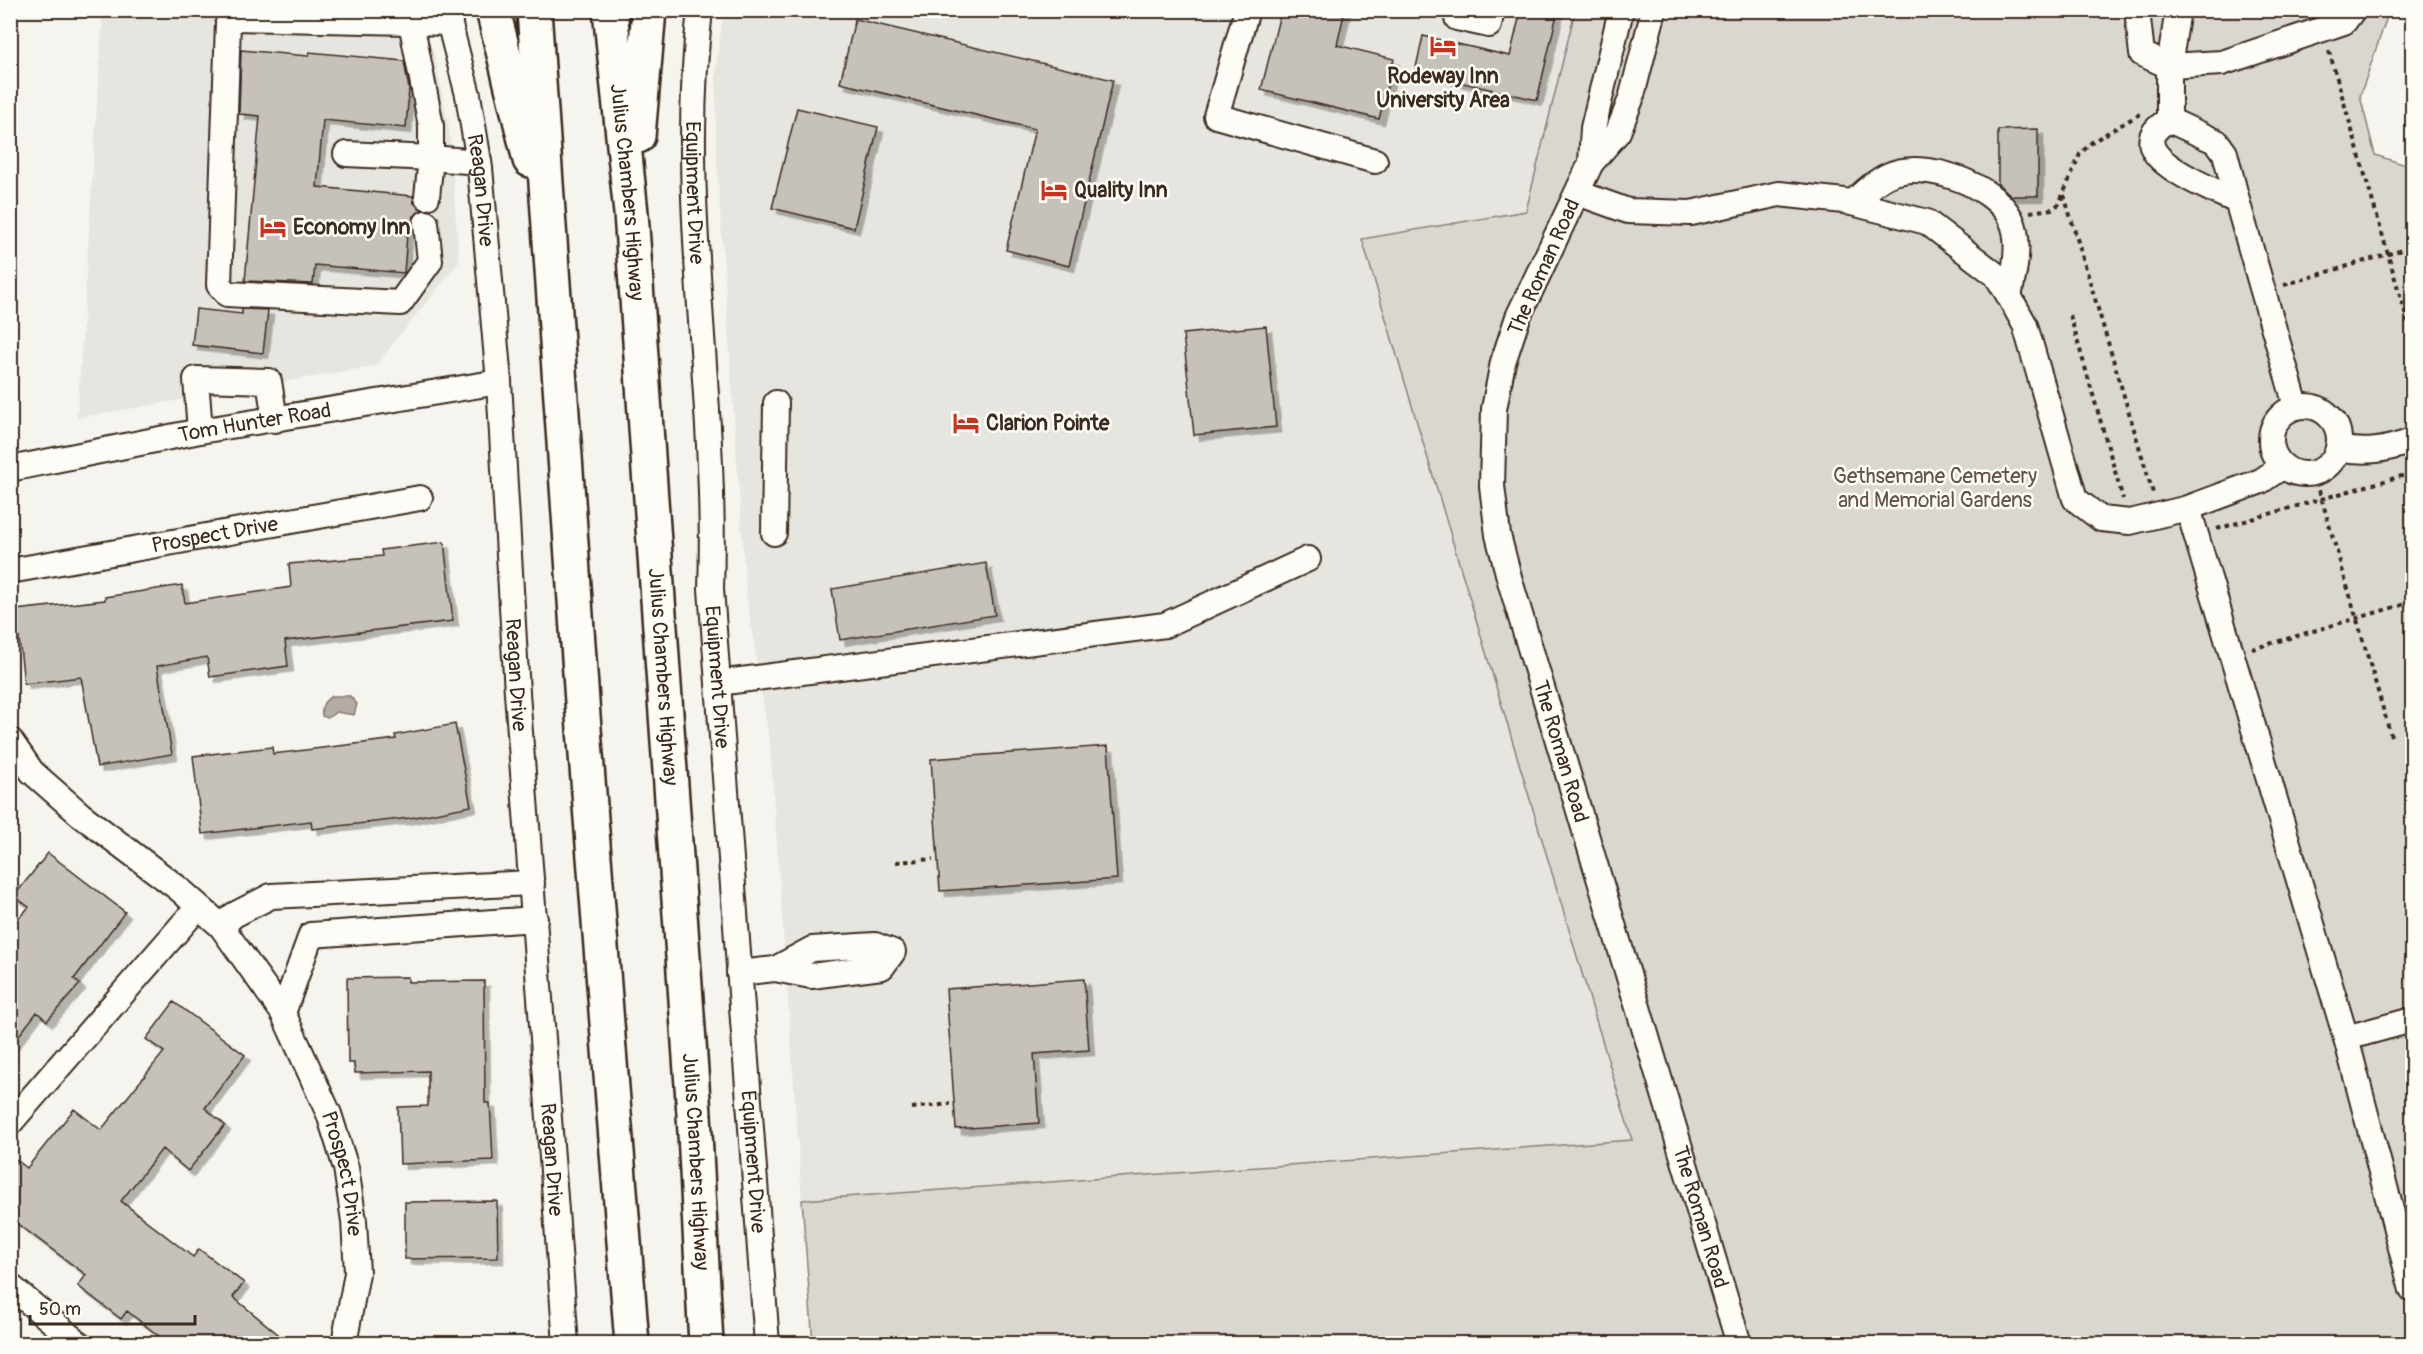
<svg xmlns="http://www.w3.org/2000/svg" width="2423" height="1354" viewBox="0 0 2423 1354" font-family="Pangolin,sans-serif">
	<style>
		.built { fill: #e7e5df }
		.green { fill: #dad6d0; stroke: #8a8077; stroke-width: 1.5 }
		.water { fill: #b4aca4; stroke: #84786e; stroke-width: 1.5 }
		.building { fill: #c7c1bb; stroke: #3b2a1e; stroke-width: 1.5; filter: url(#shadow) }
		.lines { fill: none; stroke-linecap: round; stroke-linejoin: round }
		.minor-casing { stroke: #3b2a1e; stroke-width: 28 }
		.highway-casing { stroke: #3b2a1e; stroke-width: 38 }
		.path { stroke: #3b2a1e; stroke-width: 4; stroke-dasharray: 4.5 4.5; stroke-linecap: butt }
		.minor { stroke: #fdfcf7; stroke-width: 24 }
		.highway { stroke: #fdfcf7; stroke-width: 33 }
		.labels { text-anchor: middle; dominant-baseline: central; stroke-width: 5; stroke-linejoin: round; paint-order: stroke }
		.poi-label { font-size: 21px; font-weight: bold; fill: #3b2a1e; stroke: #fdfcf7; text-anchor: start }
		.street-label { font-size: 21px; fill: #3b2a1e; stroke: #fdfcf7 }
		.park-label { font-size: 21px; fill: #63554a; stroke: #fdfcf7 }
	</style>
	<defs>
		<filter id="shadow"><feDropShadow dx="5.5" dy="5.5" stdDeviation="0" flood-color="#0004"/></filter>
	</defs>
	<rect width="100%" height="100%" fill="#f5f4ee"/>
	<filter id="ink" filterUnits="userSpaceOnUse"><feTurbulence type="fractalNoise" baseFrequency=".0167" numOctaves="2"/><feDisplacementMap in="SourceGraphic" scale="12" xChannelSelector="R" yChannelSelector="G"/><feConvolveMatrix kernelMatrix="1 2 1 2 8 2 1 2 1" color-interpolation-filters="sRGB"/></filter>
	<g filter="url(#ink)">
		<path class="built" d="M103,11H419L435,58L450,135L459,262L375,366L77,418Z
			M723,11H1575L1526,211L1362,239L1633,1141L802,1200L770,746L746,593L716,150V71Z"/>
		<path class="green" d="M1575,11H2389L2360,96L2375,155L2412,167V1343H813L802,1200L1632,1140L1362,239L1526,211Z"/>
		<path class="water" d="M332,696H350L357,704L354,715L336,712L328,718L322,716C321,707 323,701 332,696Z"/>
		<path class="building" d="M1281,10H1345L1337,45L1394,59L1379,119L1261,90Z
			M1521,10H1558L1537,100L1415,72L1423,36L1510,56Z
			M855,19L1113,80L1069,266L1006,250L1035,129L840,83Z
			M241,50L308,56L309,52L404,61L409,89L406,128L323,120L317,187L413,196L414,203L422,210L413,217L412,222H408L404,273L315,265L313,284L245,281L260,116L239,114Z
			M797,108L878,127L854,228L772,208Z
			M2038,129V196H2012L1998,184V130Z
			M196,309L242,314V309L268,310L263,353L192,345Z
			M1266,326L1276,427L1194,435L1183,334Z
			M444,542L453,621L285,641L288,666L210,677L207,657L157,666L172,754L97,767L81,677L24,684L16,610L105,600V597L182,585L185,603L291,587L289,564L382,556L381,550Z
			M986,563L995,615L840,640L832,589Z
			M455,724L471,806L410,818L312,829L311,821L202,834L193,756L272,747L273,754L396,739L395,735Z
			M1108,746L1117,879L940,891L931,759Z
			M48,853L125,912L74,979L80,984L47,1021L37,1012L10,1047V927L29,907L14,896Z
			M408,977V982L484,981L485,1103H490L493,1160L400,1164L398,1107L428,1106V1071L355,1073L354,1063H348L347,978Z
			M1084,979L1089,1050L1034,1054L1039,1123L956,1129L946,989Z
			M174,1002L245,1055L205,1108L225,1125L188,1171L162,1149L121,1201L193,1257L199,1249L244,1283L233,1297L290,1344H169L127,1311L121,1319L78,1286L86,1275L10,1218V1155L27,1168L74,1109L101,1130L164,1052L146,1039Z
			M497,1201L498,1258L405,1259V1202Z"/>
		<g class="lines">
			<g class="minor-casing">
				<g id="minor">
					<path id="s1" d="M446,10L468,95L480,168L499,382L517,693L566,1344"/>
					<path id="s2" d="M700,10C677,204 718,396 711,589L767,1344"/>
					<path d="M1247,10L1216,116L1375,161"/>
					<path d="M1459,10L1457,18L1489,25L1492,10"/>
					<path id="s3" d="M1654,10L1631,99L1618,132L1591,163L1518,317L1503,362L1494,409L1492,486L1498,535L1510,581L1739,1344"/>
					<path d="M2137,10L2142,54L2169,66L2222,63L2344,22L2353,10"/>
					<path d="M2178,10L2169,66V120L2217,142L2225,153L2238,204L2296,406"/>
					<path d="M2169,120C2111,152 2212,189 2237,201"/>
					<path d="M346,154L431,158V126L411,22"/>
					<path d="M1591,163L1593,128L1621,10"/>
					<path d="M1578,193L1628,211L1691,213L1779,194L1844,201L1927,222L1996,275L2009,296L2025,325L2075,499L2101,519L2130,522L2188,508L2261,481L2283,466"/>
					<path d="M427,197L431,158L479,162"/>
					<path d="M1852,203C1863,193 1875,181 1889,175C1924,159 1993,184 2011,219C2022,241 2014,274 2009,296"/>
					<path d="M426,223L430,261L400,303L227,294L219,285L228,23L235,18L450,23"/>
					<circle cx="2305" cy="440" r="34"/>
					<path d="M200,431L196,379L269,381L275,420"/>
					<path d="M2339,448C2366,454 2386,450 2412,441"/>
					<path id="s4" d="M10,469L200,431L499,382"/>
					<path d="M2188,508L2346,1038L2412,1290"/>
					<path d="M774,533L776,403"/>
					<path id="s5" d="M10,571L420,498"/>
					<path d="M718,683L1165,625L1308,559"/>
					<path id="s6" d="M10,740L32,772L81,815L179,889L221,926L283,1013L329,1114L346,1168L354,1221L357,1273L344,1344"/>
					<path d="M221,926L234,915L271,896L532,883"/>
					<path d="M311,935L535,919"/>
					<path d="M739,973L775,969L811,976L882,967L893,952L875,945L812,949L775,969"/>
					<path d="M283,1013L311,935"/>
					<path d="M2346,1038L2412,1020"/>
					<path d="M10,1123L198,907"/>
					<path d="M10,1286L79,1344"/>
				</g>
			</g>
			<g class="highway-casing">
				<g id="highway">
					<path d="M493,10L530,160"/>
					<path d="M534,10L583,716L632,1344"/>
					<path id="s7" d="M610,10L631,213L694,1114L706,1344"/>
					<path d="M638,136L649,10"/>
				</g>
			</g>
			<path class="path" d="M2329,51L2412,337
				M2064,195L2153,493
				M2030,212L2052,209L2059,204L2080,154L2092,142L2140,114
				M2284,285L2412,247
				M2070,315L2123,499
				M2314,473L2391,736
				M2217,529L2412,473
				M2252,649L2412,602
				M896,862L933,859
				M912,1108L950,1104"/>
			<use href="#minor" class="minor"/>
			<use href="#highway" class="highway"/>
		</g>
	</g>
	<defs>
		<g id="hotel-bare" transform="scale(2.07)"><path d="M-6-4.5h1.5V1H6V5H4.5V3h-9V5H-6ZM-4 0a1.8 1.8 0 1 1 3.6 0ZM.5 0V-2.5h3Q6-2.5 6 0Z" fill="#c8321e" stroke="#fdfcf7" stroke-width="2.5" paint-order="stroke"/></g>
	</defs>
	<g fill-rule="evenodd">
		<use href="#hotel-bare" x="1443" y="46"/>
		<use href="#hotel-bare" x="1054" y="190"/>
		<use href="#hotel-bare" x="273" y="227"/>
		<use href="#hotel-bare" x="966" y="423"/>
	</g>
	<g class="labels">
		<g class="poi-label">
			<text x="1443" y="76" text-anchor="middle">Rodeway Inn<tspan x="1443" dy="24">University Area</tspan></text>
			<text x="1074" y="190">Quality Inn</text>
			<text x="293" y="227">Economy Inn</text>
			<text x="986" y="423">Clarion Pointe</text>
		</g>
		<g class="street-label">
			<text stroke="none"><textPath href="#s1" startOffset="184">Reagan Drive</textPath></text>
			<text stroke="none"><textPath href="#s7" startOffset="183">Julius Chambers Highway</textPath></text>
			<text stroke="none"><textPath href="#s2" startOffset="183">Equipment Drive</textPath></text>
			<text transform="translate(1544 267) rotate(-66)">The Roman Road</text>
			<text stroke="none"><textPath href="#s4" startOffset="249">Tom Hunter Road</textPath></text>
			<text stroke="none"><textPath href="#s5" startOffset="208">Prospect Drive</textPath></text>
			<text stroke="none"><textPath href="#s1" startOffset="670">Reagan Drive</textPath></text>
			<text stroke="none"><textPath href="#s7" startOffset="669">Julius Chambers Highway</textPath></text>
			<text stroke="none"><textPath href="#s2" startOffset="668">Equipment Drive</textPath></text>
			<text stroke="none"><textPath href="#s3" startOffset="786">The Roman Road</textPath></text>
			<text stroke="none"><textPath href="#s1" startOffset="1156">Reagan Drive</textPath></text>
			<text stroke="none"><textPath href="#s7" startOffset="1155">Julius Chambers Highway</textPath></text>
			<text stroke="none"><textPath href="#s2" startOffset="1154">Equipment Drive</textPath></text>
			<text stroke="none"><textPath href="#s6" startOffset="562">Prospect Drive</textPath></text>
			<text stroke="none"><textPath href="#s3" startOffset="1272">The Roman Road</textPath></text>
		</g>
		<g class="park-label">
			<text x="1935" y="476">Gethsemane Cemetery<tspan x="1935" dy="24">and Memorial Gardens</tspan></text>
		</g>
	</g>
	<rect width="2423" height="1354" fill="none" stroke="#fdfcf7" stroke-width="36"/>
	<rect x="18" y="18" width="2387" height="1318" fill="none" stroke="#3b2a1e" stroke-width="2" filter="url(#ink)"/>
	<path d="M30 1315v9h165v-9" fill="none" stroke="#3b2a1e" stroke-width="3"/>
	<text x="39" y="1315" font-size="18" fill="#3b2a1e" stroke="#fdfcf7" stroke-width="4.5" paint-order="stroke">50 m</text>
</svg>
